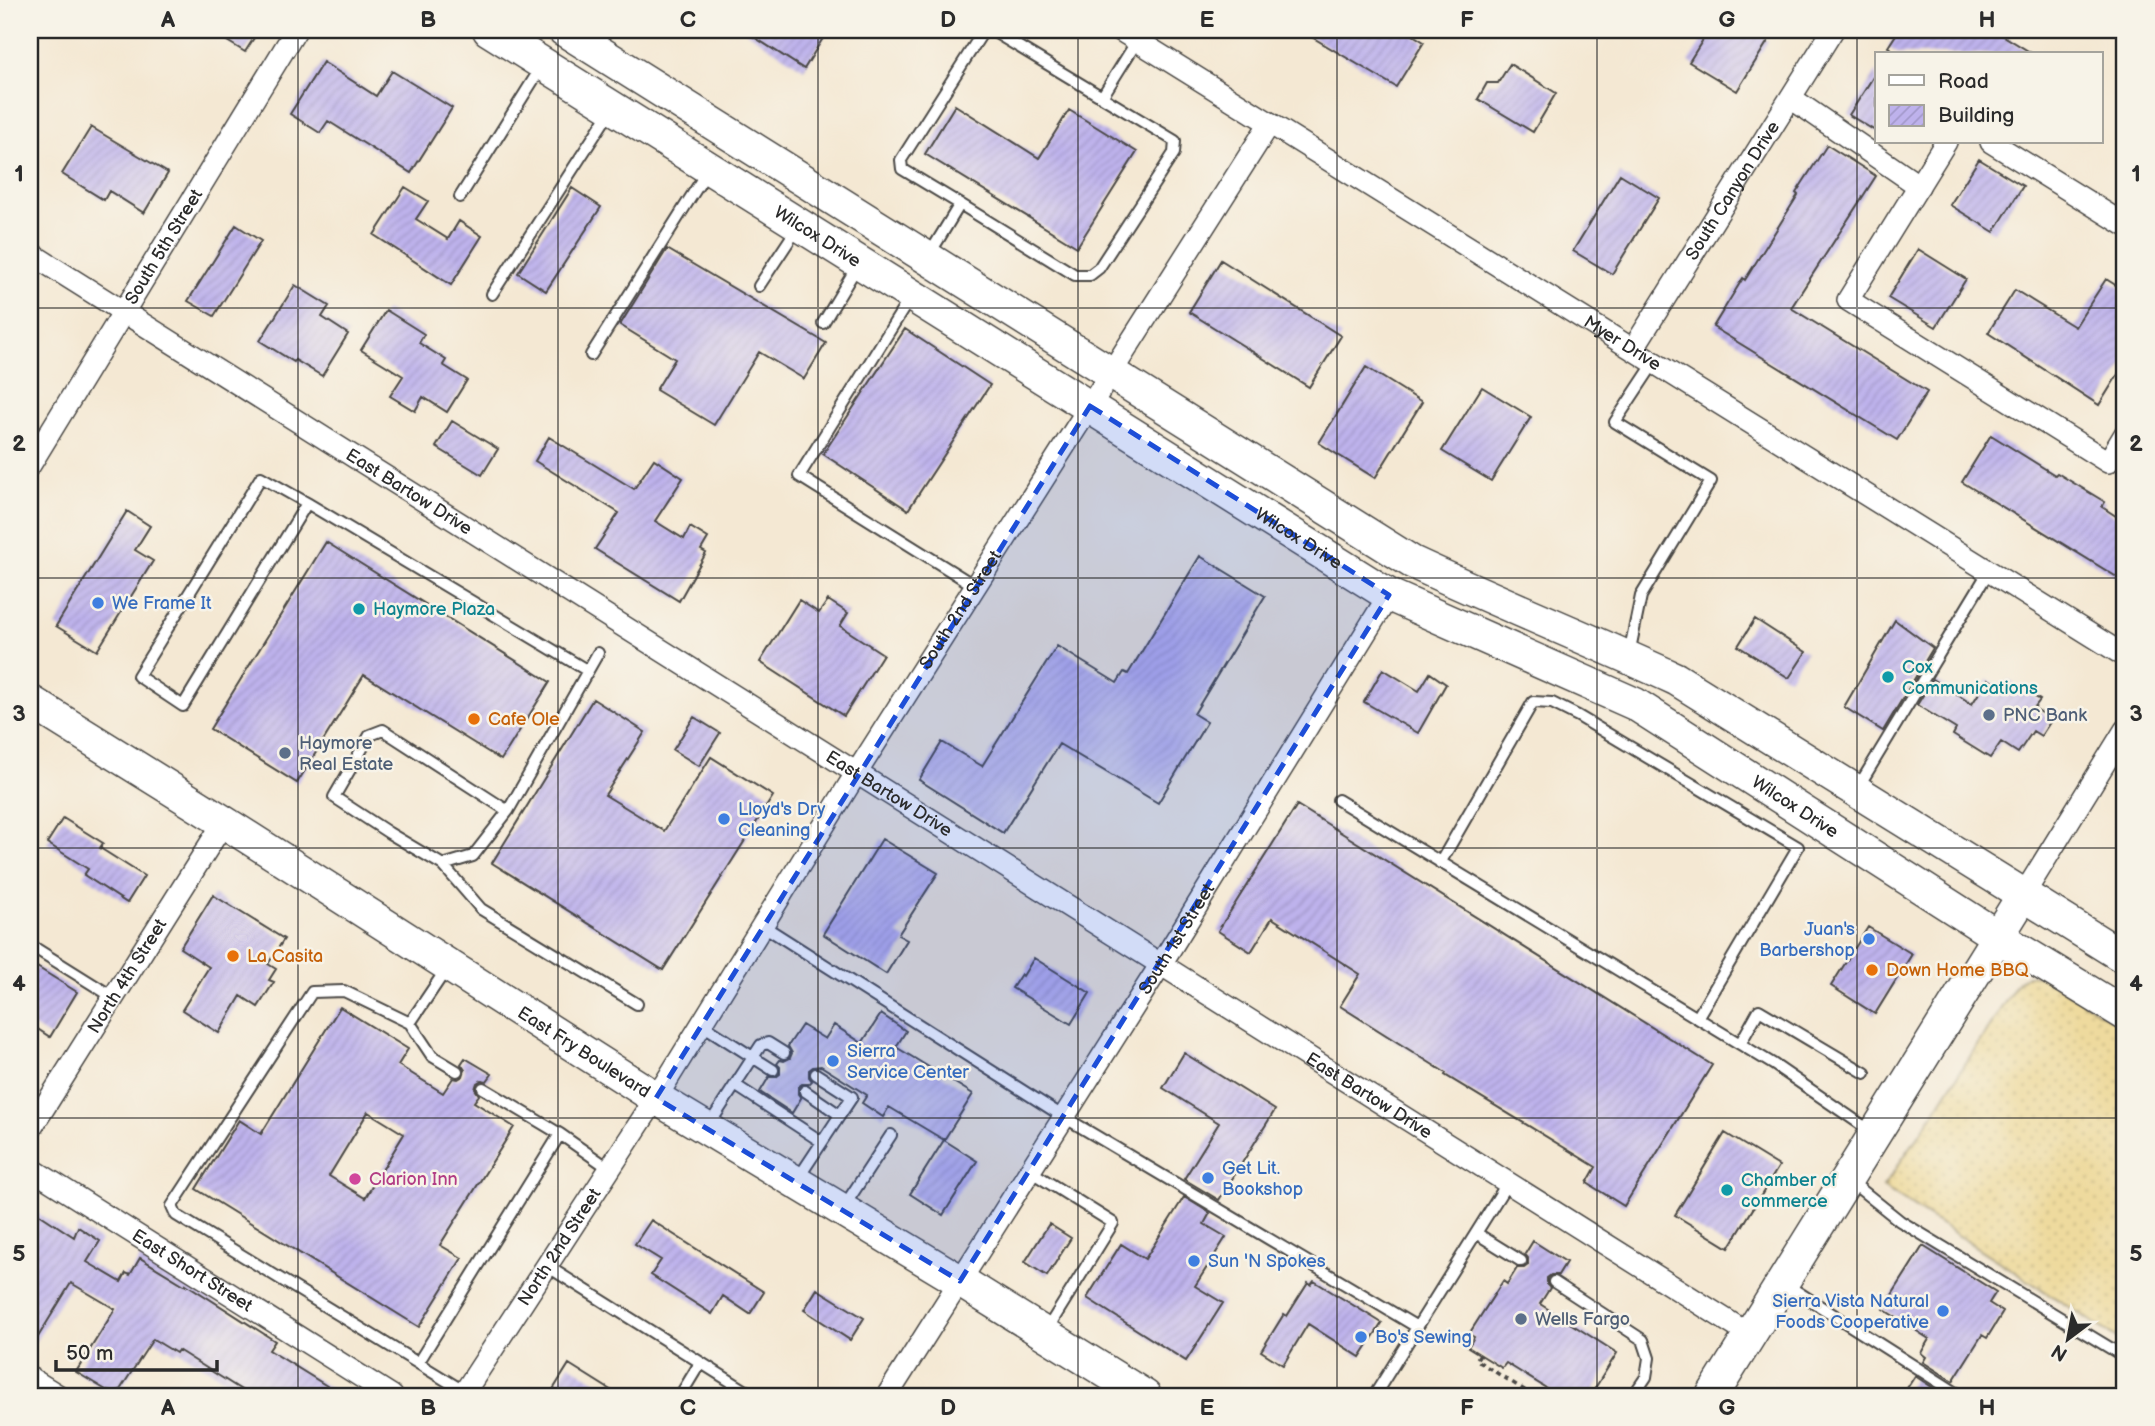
<svg xmlns="http://www.w3.org/2000/svg" width="2155" height="1426" viewBox="0 0 2155 1426" font-family="'Balsamiq Sans',sans-serif">
	<style>
		.sand { fill: url(#sand-dots); stroke: #8c8264; stroke-width: 2 }
		.building { fill: url(#building-hatch); fill-rule: evenodd }
		.lines { fill: none; stroke-linecap: round; stroke-linejoin: round }
		.lane-casing { stroke: #494744; stroke-width: 14 }
		.street-casing { stroke: #494744; stroke-width: 24 }
		.secondary-casing { stroke: #494744; stroke-width: 35 }
		.path { stroke: #494744; stroke-width: 3.5; stroke-dasharray: 5 5; stroke-linecap: butt }
		.lane { stroke: #fff; stroke-width: 10 }
		.street { stroke: #fff; stroke-width: 21 }
		.secondary { stroke: #fff; stroke-width: 32 }
		.marked { fill: #1d4ed8; fill-opacity: 0.2; stroke: #1d4ed8; stroke-width: 5; stroke-dasharray: 14 9; stroke-linejoin: round }
		.grid { fill: none; stroke: #2b2b2b; stroke-width: 2; stroke-opacity: 0.55 }
		.shop-dot { fill: #3f7fe0; stroke: #f7f3e8; stroke-width: 2.5 }
		.culture-dot { fill: #0f9aa8; stroke: #f7f3e8; stroke-width: 2.5 }
		.service-dot { fill: #5c6f8a; stroke: #f7f3e8; stroke-width: 2.5 }
		.food-dot { fill: #e8710a; stroke: #f7f3e8; stroke-width: 2.5 }
		.hotel-dot { fill: #d1479c; stroke: #f7f3e8; stroke-width: 2.5 }
		.labels { text-anchor: middle; dominant-baseline: central; stroke-width: 5; stroke-linejoin: round; paint-order: stroke }
		.street-label { font-size: 18px; fill: #2b2b2b; stroke: #f7f3e8 }
		.shop-label { font-size: 18px; fill: #366cbe; stroke: #f7f3e8; text-anchor: start }
		.culture-label { font-size: 18px; fill: #0d838f; stroke: #f7f3e8; text-anchor: start }
		.service-label { font-size: 18px; fill: #4e5e75; stroke: #f7f3e8; text-anchor: start }
		.food-label { font-size: 18px; fill: #c56008; stroke: #f7f3e8; text-anchor: start }
		.hotel-label { font-size: 18px; fill: #b23c85; stroke: #f7f3e8; text-anchor: start }
		.neatline { fill: none; stroke: #2b2b2b; stroke-width: 2.5 }
		.grid-label { font-size: 23px; text-anchor: middle; font-weight: bold; fill: #2b2b2b }
	</style>
	<defs>
		<pattern id="sand-dots" width="8" height="8" patternUnits="userSpaceOnUse" patternTransform="scale(1.75)"><rect width="8" height="8" fill="#eeda9e"/><path d="M2 2h.1M6 6h.1" fill="none" stroke="#cb8" stroke-width="1.8" stroke-linecap="round"/></pattern>
		<pattern id="building-hatch" width="6" height="6" patternUnits="userSpaceOnUse" patternTransform="scale(1.75)"><rect width="6" height="6" fill="#beb2ec"/><path d="M-1 1l2-2M0 6l6-6M5 7l2-2" fill="none" stroke="#a399cb"/></pattern>
	</defs>
	<rect width="100%" height="100%" fill="#f7f3e8"/>
	<filter id="ink" filterUnits="userSpaceOnUse"><feTurbulence type="fractalNoise" baseFrequency=".0143" numOctaves="2"/><feDisplacementMap in="SourceGraphic" scale="14" xChannelSelector="R" yChannelSelector="G"/><feConvolveMatrix kernelMatrix="1 2 1 2 8 2 1 2 1" color-interpolation-filters="sRGB"/></filter>
	<filter id="wash" filterUnits="userSpaceOnUse"><feTurbulence type="fractalNoise" baseFrequency=".00686" numOctaves="4" result="noise"/><feDisplacementMap in="SourceGraphic" scale="28" xChannelSelector="R" yChannelSelector="G"/><feGaussianBlur stdDeviation="1.57" result="paint"/><feColorMatrix in="noise" values="0 0 0 0 0 0 0 0 0 0 0 0 0 0 0 0 0 1.4 0 .05"/><feComposite in="paint" operator="in"/></filter>
	<g filter="url(#wash)">
		<rect width="100%" height="100%" fill="#f4e8d3"/>
		<path class="sand" d="M2027,975L2040,976L2125,1028V1343L1883,1187L1926,1125L2018,982Z"/>
		<g id="blocks">
			<path class="building" d="M209,30H259L245,52Z
				M743,30H828L804,69Z
				M1300,30H1405L1424,42L1396,87Z
				M1709,30H1749L1768,41L1737,91L1689,62Z
				M1899,30H1994L2033,54H1899L1888,47Z
				M323,62L376,96L392,71L452,108L411,173L328,121L320,133L290,114Z
				M1510,64L1556,93L1533,132L1478,99L1487,83H1498Z
				M1877,71V132L1849,115Z
				M955,105L1039,158L1069,110L1137,152L1077,247L925,154Z
				M91,127L168,173L144,213L109,191L104,200L62,174Z
				M1827,145L1876,176L1791,308L1927,392L1897,440L1713,327L1743,278L1745,280L1798,195L1796,193Z
				M1979,159L2023,186L1994,232L1950,205Z
				M1620,174L1659,198L1612,274L1573,251Z
				M405,187L428,201L416,219L448,239L459,221L482,236L451,285L374,235Z
				M572,188L601,207L546,291L518,273Z
				M236,225L261,241L214,316L188,301Z
				M667,249L826,343L804,379L759,352L714,425L656,390L675,359L620,325Z
				M1918,249L1966,279L1936,327L1888,298Z
				M1221,260L1341,336L1309,387L1189,312Z
				M2106,279L2125,291V363L2099,405L1988,333L2015,290L2075,327Z
				M295,285L329,306L322,317L348,334L322,376L295,360L294,362L260,341Z
				M386,310L424,334L419,343L446,360L443,365L467,380L447,412L423,397L415,411L390,396L403,376L361,350Z
				M905,329L990,385L908,510L823,454Z
				M1366,367L1422,402L1375,478L1319,443Z
				M1482,387L1531,417L1491,481L1442,451Z
				M452,421L498,449L482,475L436,447Z
				M1991,435L2055,475L2057,473L2105,502L2102,507L2125,522V582L1962,482Z
				M549,437L634,489L654,459L683,478L655,521L684,539L690,527L708,538L701,550L706,553L679,601L595,549L619,513L535,461Z
				M127,511L150,526L135,550L153,561L97,651L56,626Z
				M326,542L550,682L501,760L364,675L297,783L210,729Z
				M1200,556L1265,596L1194,714L1207,722L1158,803L1059,744L1003,833L919,780L942,742L982,766L1057,646L1117,683L1124,672L1128,674Z
				M799,600L819,613L828,600L848,613L840,626L883,654L844,716L760,662Z
				M1755,619L1806,652L1789,678L1738,646Z
				M1895,620L1933,648L1883,731L1844,707Z
				M1383,669L1419,691L1430,673L1446,684L1418,733L1364,702Z
				M1933,679L1972,704L1988,679L2003,689L2008,680L2040,700L2034,708L2052,719L2041,736L2033,731L2018,753L2001,742L1990,758L1953,735L1956,729L1917,705Z
				M593,699L645,732L605,795L664,831L711,757L773,796L663,970L492,863Z
				M694,717L720,733L699,766L673,750Z
				M1297,805L1712,1065L1624,1206L1587,1183L1596,1167L1445,1075L1446,1073L1340,1006L1360,974L1272,918L1251,952L1218,931Z
				M63,818L103,843L100,848L144,876L127,903L84,875L88,869L47,843Z
				M882,839L938,873L898,935L907,940L886,974L823,934Z
				M213,895L284,939L268,964L276,969L269,980L274,982L258,1007L241,996L219,1033L182,1010L209,967L180,948Z
				M1868,927L1912,954L1875,1014L1831,986Z
				M1034,958L1090,993L1071,1024L1012,988L1021,974L1023,976Z
				M37,967L77,992L50,1037L30,1024V979Z
				M340,1007L408,1049L398,1065L443,1093L453,1078L458,1079L463,1076L465,1070L461,1064L465,1058L492,1074L487,1081L482,1080L477,1083L475,1089L479,1095L474,1102L514,1127L440,1245L462,1258L419,1327L196,1189L239,1120L261,1134ZM368,1112L404,1134L365,1198L329,1176Z
				M881,1014L906,1031L896,1047L973,1094L944,1140L889,1107L883,1117L862,1103L867,1095L821,1066L813,1067L809,1070V1077L812,1081L809,1084H802L798,1087V1094L801,1098L792,1113L760,1092L769,1077H776L780,1074V1067L777,1064L780,1060L784,1061L790,1058L792,1053L788,1046L802,1025L825,1039L834,1025L862,1043Z
				M1184,1053L1275,1110L1219,1200L1184,1179L1219,1123L1163,1088Z
				M1725,1133L1779,1166L1729,1248L1675,1215Z
				M944,1140L977,1161L943,1215L910,1194Z
				M1184,1197L1210,1213L1204,1224L1226,1237L1195,1286L1223,1303L1186,1361L1087,1298L1121,1244L1145,1259Z
				M30,1208L74,1237L78,1227L100,1241L87,1262L121,1282L126,1273L130,1275L140,1258L186,1286V1284L275,1341L269,1350L343,1396H251L178,1350L176,1353L153,1339L116,1396L76,1372L115,1309L71,1283L30,1350Z
				M651,1220L764,1292L750,1314L723,1296L712,1314L651,1275L661,1260L635,1244Z
				M1049,1224L1071,1238L1047,1276L1025,1262Z
				M1533,1241L1566,1262L1558,1275H1551L1547,1278V1285L1550,1288L1540,1304L1617,1353L1590,1396H1559L1506,1363L1502,1368L1468,1347L1474,1337L1469,1334L1503,1281L1507,1284L1517,1268H1524L1528,1265V1258L1525,1254Z
				M1923,1246L1996,1292L1989,1303L2003,1312L1987,1338L1982,1335L1953,1381L1923,1362L1926,1357L1921,1353L1929,1339L1883,1309Z
				M1314,1281L1382,1323L1360,1357L1308,1324L1283,1365L1261,1351L1284,1314L1287,1316L1308,1283L1311,1285Z
				M817,1289L864,1318L850,1340L804,1310Z
				M569,1364L620,1396H549Z
				M1915,1376L1944,1395L1943,1396H1902Z"/>
		</g>
	</g>
	<g filter="url(#ink)">
		<use href="#blocks" fill-opacity="0" stroke="#494744" stroke-width="2"/>
		<g class="lines">
			<g class="lane-casing">
				<path id="lane" d="M1102,97L1137,41
					M460,197L542,66
					M960,204L1075,275H1090L1099,268L1174,153L1175,141L991,30
					M929,255L960,204L902,169L901,160L984,30
					M759,286L798,227
					M492,294L611,110
					M910,298L799,476L975,586
					M823,323L858,265
					M591,355L708,170
					M307,503L183,706L138,676L261,477L307,503L588,671
					M1629,654L1641,596L1711,481L1615,422L1654,363
					M1857,789L1989,571
					M1338,800L1773,1064L1872,1132
					M508,811L383,730L370,735L334,797L389,833L443,865L481,909L637,1004
					M1440,863L1533,702L1552,703L1578,716L1798,847L1697,1018
					M443,865L473,856L508,811L598,653
					M762,925L1064,1117L1417,1327
					M30,945L113,997
					M447,968L410,1023L344,991L312,992L172,1206L176,1215L465,1392
					M410,1023L432,1056L457,1071
					M701,1024L773,1070
					M1740,1044L1759,1010L1865,1073
					M816,1074L852,1097L840,1115
					M735,1085L761,1045L768,1043L784,1053
					M483,1088L560,1134
					M709,1125L735,1085L822,1142
					M1030,1171L1113,1223L1046,1331
					M797,1180L840,1115L805,1091
					M1849,1180L1900,1221L2125,1357
					M843,1208L891,1135
					M1476,1233L1521,1261
					M547,1266L754,1396
					M1554,1282L1643,1340L1649,1358L1646,1377L1633,1396
					M1785,1284L1961,1396
					M418,1363L560,1134L610,1169
					M680,1396L700,1363
					M1374,1396L1508,1182"/>
			</g>
			<g class="street-casing">
				<g id="street">
					<path id="s1" d="M1120,30L2125,656"/>
					<path d="M1791,98L1919,186"/>
					<path d="M1946,142L1848,300L2108,462L2125,434"/>
					<path d="M1991,142L2125,225"/>
					<path id="s2" d="M30,253L1750,1335"/>
					<path id="s3" d="M1633,349L1833,30"/>
					<path id="s4" d="M30,465L296,30"/>
					<path d="M2024,894L2125,730"/>
					<path id="s5" d="M30,1130L224,822"/>
					<path id="s6" d="M30,1168L392,1396"/>
					<path d="M30,1378L59,1396"/>
					<path id="s7" d="M462,1396L656,1098L857,772L1270,123"/>
					<path id="s8" d="M887,1396L1161,964L1389,595"/>
				</g>
			</g>
			<g class="secondary-casing">
				<g id="secondary">
					<path id="s9" d="M489,30L1389,595L1635,704L1997,936L2125,1014"/>
					<path d="M564,30L1412,562C1500,603 1589,639 1676,679L2125,958"/>
					<path id="s10" d="M30,701L224,822L656,1098L960,1281L1145,1396"/>
					<path d="M1712,1396L2024,894"/>
				</g>
			</g>
			<path class="path" d="M1480,1354L1476,1360L1534,1396"/>
			<use href="#lane" class="lane"/>
			<use href="#street" class="street"/>
			<use href="#secondary" class="secondary"/>
		</g>
	</g>
	<path class="marked" d="M1090,406L1389,595L960,1281L656,1098Z"/>
	<path class="grid" d="M298,30V1396M558,30V1396M818,30V1396M1078,30V1396M1337,30V1396M1597,30V1396M1857,30V1396M30,308H2125M30,578H2125M30,848H2125M30,1118H2125"/>
	<g class="shop-dot">
		<circle cx="98" cy="603" r="7"/>
		<circle cx="724" cy="819" r="7"/>
		<circle cx="1869" cy="939" r="7"/>
		<circle cx="833" cy="1061" r="7"/>
		<circle cx="1208" cy="1178" r="7"/>
		<circle cx="1194" cy="1261" r="7"/>
		<circle cx="1943" cy="1311" r="7"/>
		<circle cx="1361" cy="1337" r="7"/>
	</g>
	<g class="culture-dot">
		<circle cx="359" cy="609" r="7"/>
		<circle cx="1888" cy="677" r="7"/>
		<circle cx="1727" cy="1190" r="7"/>
	</g>
	<g class="service-dot">
		<circle cx="1989" cy="715" r="7"/>
		<circle cx="285" cy="753" r="7"/>
		<circle cx="1521" cy="1319" r="7"/>
	</g>
	<g class="food-dot">
		<circle cx="474" cy="719" r="7"/>
		<circle cx="233" cy="956" r="7"/>
		<circle cx="1872" cy="970" r="7"/>
	</g>
	<circle class="hotel-dot" cx="355" cy="1179" r="7"/>
	<g class="labels">
		<g class="street-label">
			<text stroke="none"><textPath href="#s3" startOffset="187">South Canyon Drive</textPath></text>
			<text stroke="none"><textPath href="#s9" startOffset="388">Wilcox Drive</textPath></text>
			<text stroke="none"><textPath href="#s4" startOffset="256">South 5th Street</textPath></text>
			<text stroke="none"><textPath href="#s1" startOffset="592">Myer Drive</textPath></text>
			<text stroke="none"><textPath href="#s2" startOffset="448">East Bartow Drive</textPath></text>
			<text stroke="none"><textPath href="#s9" startOffset="956">Wilcox Drive</textPath></text>
			<text stroke="none"><textPath href="#s7" startOffset="931">South 2nd Street</textPath></text>
			<text stroke="none"><textPath href="#s2" startOffset="1015">East Bartow Drive</textPath></text>
			<text stroke="none"><textPath href="#s9" startOffset="1522">Wilcox Drive</textPath></text>
			<text stroke="none"><textPath href="#s8" startOffset="541">South 1st Street</textPath></text>
			<text stroke="none"><textPath href="#s5" startOffset="182">North 4th Street</textPath></text>
			<text stroke="none"><textPath href="#s10" startOffset="656">East Fry Boulevard</textPath></text>
			<text stroke="none"><textPath href="#s2" startOffset="1582">East Bartow Drive</textPath></text>
			<text stroke="none"><textPath href="#s7" startOffset="178">North 2nd Street</textPath></text>
			<text stroke="none"><textPath href="#s6" startOffset="192">East Short Street</textPath></text>
		</g>
		<g class="shop-label">
			<text x="112" y="603">We Frame It</text>
			<text x="738" y="809">Lloyd's Dry<tspan x="738" dy="21">Cleaning</tspan></text>
			<text x="1855" y="929" text-anchor="end">Juan's<tspan x="1855" dy="21">Barbershop</tspan></text>
			<text x="847" y="1051">Sierra<tspan x="847" dy="21">Service Center</tspan></text>
			<text x="1222" y="1168">Get Lit.<tspan x="1222" dy="21">Bookshop</tspan></text>
			<text x="1208" y="1261">Sun 'N Spokes</text>
			<text x="1929" y="1301" text-anchor="end">Sierra Vista Natural<tspan x="1929" dy="21">Foods Cooperative</tspan></text>
			<text x="1375" y="1337">Bo's Sewing</text>
		</g>
		<g class="culture-label">
			<text x="373" y="609">Haymore Plaza</text>
			<text x="1902" y="667">Cox<tspan x="1902" dy="21">Communications</tspan></text>
			<text x="1741" y="1180">Chamber of<tspan x="1741" dy="21">commerce</tspan></text>
		</g>
		<g class="service-label">
			<text x="2003" y="715">PNC Bank</text>
			<text x="299" y="743">Haymore<tspan x="299" dy="21">Real Estate</tspan></text>
			<text x="1535" y="1319">Wells Fargo</text>
		</g>
		<g class="food-label">
			<text x="488" y="719">Cafe Ole</text>
			<text x="247" y="956">La Casita</text>
			<text x="1886" y="970">Down Home BBQ</text>
		</g>
		<g class="hotel-label">
			<text x="369" y="1179">Clarion Inn</text>
		</g>
	</g>
	<rect width="2155" height="1426" fill="none" stroke="#f7f3e8" stroke-width="77"/>
	<rect x="1875" y="52" width="228" height="91" fill="#f7f3e8" stroke="#a5a39c" stroke-width="2"/>
	<rect x="1889" y="75" width="35" height="10" fill="#ffffff" stroke="#a5a39c" stroke-width="2"/>
	<text x="1938" y="88" font-size="21" fill="#2b2b2b">Road</text>
	<rect x="1889" y="105" width="35" height="21" fill="url(#building-hatch)" stroke="#a5a39c" stroke-width="2"/>
	<text x="1938" y="122" font-size="21" fill="#2b2b2b">Building</text>
	<g transform="translate(2068 1339) rotate(212)" stroke="#f7f3e8" stroke-width="5" paint-order="stroke">
	<path d="M0-5L12 26L0 18L-12 26Z" fill="#2b2b2b"/>
	<text y="-10" font-size="19" font-weight="bold" text-anchor="middle" fill="#2b2b2b">N</text>
	</g>
	<path d="M56 1360v10h161v-10" fill="none" stroke="#2b2b2b" stroke-width="3.5"/>
	<text x="66" y="1360" font-size="21" fill="#2b2b2b" stroke="#f7f3e8" stroke-width="5" paint-order="stroke">50 m</text>
	<rect x="38" y="38" width="2078" height="1350" class="neatline"/>
	<g class="grid-label">
		<text x="168" y="27">A</text>
		<text x="428" y="27">B</text>
		<text x="688" y="27">C</text>
		<text x="948" y="27">D</text>
		<text x="1207" y="27">E</text>
		<text x="1467" y="27">F</text>
		<text x="1727" y="27">G</text>
		<text x="1987" y="27">H</text>
		<text x="19" y="181">1</text>
		<text x="2136" y="181">1</text>
		<text x="19" y="451">2</text>
		<text x="2136" y="451">2</text>
		<text x="19" y="721">3</text>
		<text x="2136" y="721">3</text>
		<text x="19" y="991">4</text>
		<text x="2136" y="991">4</text>
		<text x="19" y="1261">5</text>
		<text x="2136" y="1261">5</text>
		<text x="168" y="1415">A</text>
		<text x="428" y="1415">B</text>
		<text x="688" y="1415">C</text>
		<text x="948" y="1415">D</text>
		<text x="1207" y="1415">E</text>
		<text x="1467" y="1415">F</text>
		<text x="1727" y="1415">G</text>
		<text x="1987" y="1415">H</text>
	</g>
</svg>
